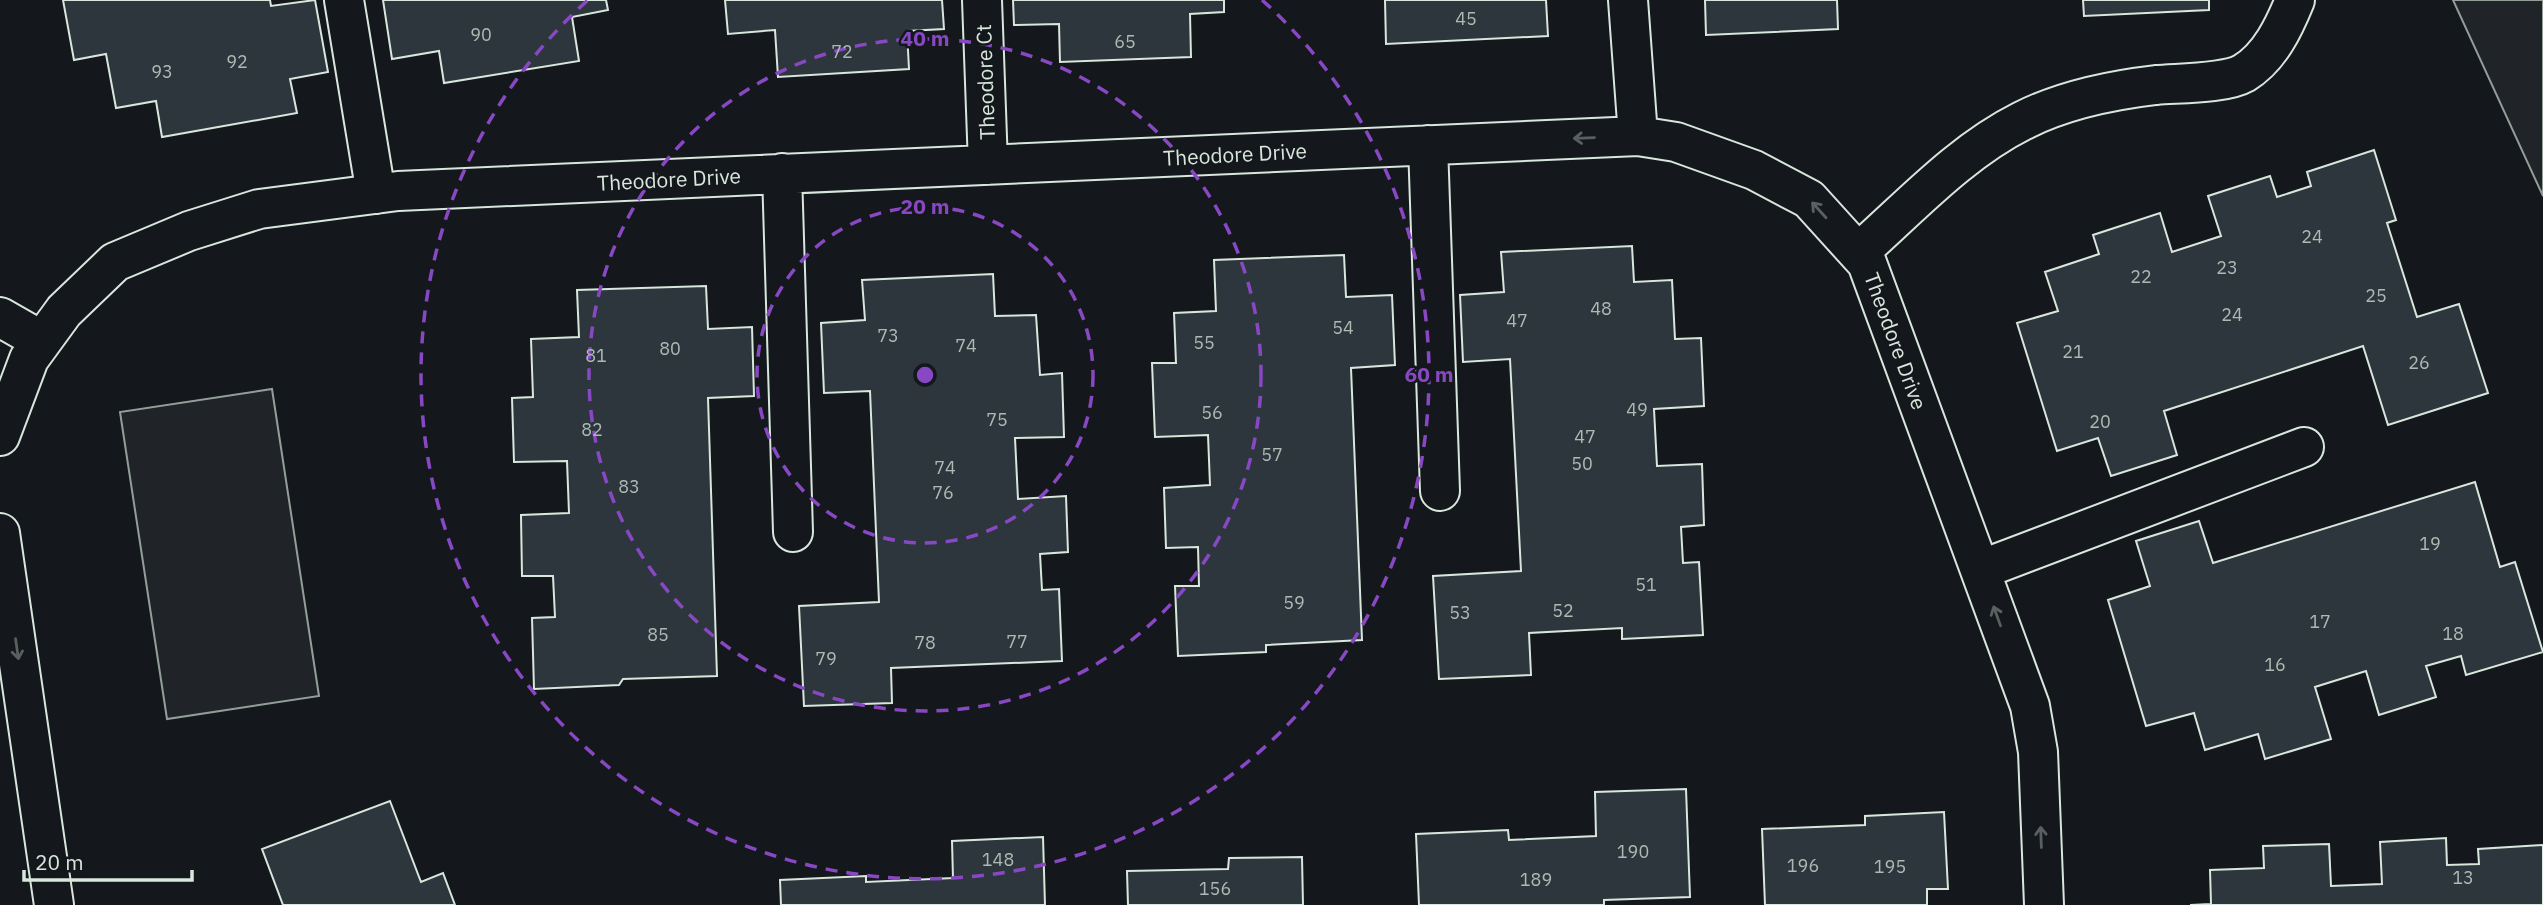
<svg xmlns="http://www.w3.org/2000/svg" width="2543" height="905" viewBox="0 0 2543 905" font-family="'IBM Plex Sans',sans-serif">
	<style>
		.green { fill: #202428; stroke: #939e99; stroke-width: 2 }
		.building { fill: #2c363c; stroke: #d8e6dc; stroke-width: 2 }
		.lines { fill: none; stroke-linecap: round; stroke-linejoin: round }
		.street-casing { stroke: #d8e6dc; stroke-width: 42 }
		.street { stroke: #14181c; stroke-width: 38 }
		.oneway { stroke: #59605f }
		.ring { fill: none; stroke: #8948c3; stroke-width: 3.5; stroke-dasharray: 12 9 }
		.labels { text-anchor: middle; dominant-baseline: central; stroke-width: 5; stroke-linejoin: round; paint-order: stroke }
		.number-label { font-size: 18px; fill: #adbab4 }
		.street-label { font-size: 21px; fill: #d8e6dc; stroke: #14181c }
		.centre { fill: #8948c3; stroke: #14181c; stroke-width: 3.5 }
		.ring-label { font-size: 21px; text-anchor: middle; font-weight: bold; fill: #8948c3; stroke: #14181c; stroke-width: 5; stroke-linejoin: round; paint-order: stroke }
	</style>
	<rect width="100%" height="100%" fill="#14181c"/>
	<path class="green" d="M2453,0H2543V196Z
		M272,389L319,696L167,719L120,412Z"/>
	<path class="building" d="M63,0H270L271,6L315,0L328,72L290,79L297,113L162,137L156,101L116,108L106,54L74,60Z
		M383,0H606L608,10L572,17L579,61L444,83L439,51L392,59Z
		M725,0H942L944,29L907,31L909,69L778,77L775,30L728,34Z
		M1013,0H1224V12L1190,14L1191,57L1060,62L1059,24L1014,25Z
		M1385,0H1546L1548,36L1386,44Z
		M1705,0H1837L1838,29L1706,35Z
		M2083,0H2209V10L2084,16Z
		M2374,150L2396,220L2387,223L2417,317L2459,304L2488,393L2388,425L2363,346L2164,411L2177,455L2111,476L2098,438L2057,451L2017,323L2058,311L2045,272L2099,254L2093,235L2160,213L2172,252L2221,236L2208,196L2270,176L2277,197L2311,186L2307,172Z
		M1632,246L1634,282L1672,280L1675,339L1701,338L1704,406L1654,409L1657,466L1702,464L1704,525L1681,527L1683,563L1699,562L1703,635L1622,639V628L1529,633L1531,675L1439,679L1433,576L1521,571L1510,359L1463,362L1460,295L1504,292L1501,252Z
		M1344,255L1346,297L1392,295L1395,365L1351,368L1362,640L1266,645V652L1178,656L1175,586H1199L1198,547L1166,548L1164,488L1210,485L1208,435L1155,437L1152,363H1176L1174,313L1216,311L1214,260Z
		M993,274L995,316L1036,315L1040,375L1062,373L1064,437L1015,438L1018,499L1066,496L1068,552L1040,554L1042,590L1059,589L1062,661L891,668L892,703L804,706L799,606L879,602L870,391L824,393L821,323L865,320L862,280Z
		M706,286L708,329L752,327L754,396L708,398L717,676L623,679L619,685L534,689L532,618L555,617L553,576H522L521,515L569,513L567,461L514,462L512,398L533,397L531,339L579,337L577,290Z
		M2475,482L2500,567L2515,562L2543,652L2466,675L2461,656L2426,666L2436,697L2379,715L2366,671L2315,687L2331,739L2265,759L2258,734L2205,750L2194,713L2146,726L2108,600L2150,586L2136,541L2199,521L2213,563Z
		M1686,789L1690,897L1604,900V905H1419L1416,834L1508,830L1509,840L1596,836L1595,792Z
		M390,801L421,882L443,873L455,905H283L262,849Z
		M1944,812L1948,889H1927V905H1765L1762,829L1865,825V816Z
		M1043,837L1045,905H781L780,880L866,876V882L953,878L952,841Z
		M2446,838L2447,865L2479,864L2478,849L2543,845V905H2190L2211,904L2210,870L2264,868L2263,846L2329,844L2331,886L2382,884L2380,842Z
		M1302,857L1303,905H1128L1127,871L1228,869L1229,858Z"/>
	<g class="lines">
		<g class="street-casing">
			<path id="street" d="M344,0L376,194
				M982,0L988,165
				M1628,0L1638,136
				M1428,145L1440,491
				M782,173L793,532
				M1858,253C1910,207 1960,152 2022,121C2061,101 2113,90 2156,85C2178,83 2225,84 2244,73C2270,57 2284,27 2295,0
				M0,317L42,341
				M0,436L29,359L64,311L115,262L189,231L259,209L398,191L1638,136L1676,142L1754,170L1809,199L1867,263L2030,706L2038,752L2044,905
				M0,533L54,905
				M1980,570L2304,447"/>
		</g>
		<use href="#street" class="street"/>
	</g>
	<defs><path id="oneway-shaft" d="M-6 0H5M1.5-3L5.5 0L1.5 3" fill="none" stroke-width="1.6" stroke-linecap="round" stroke-linejoin="round" transform="scale(1.75)"/></defs>
	<g class="oneway">
		<use href="#oneway-shaft" transform="translate(1584 138) rotate(178)"/>
		<use href="#oneway-shaft" transform="translate(1819 210) rotate(-132)"/>
		<use href="#oneway-shaft" transform="translate(1997 616) rotate(-110)"/>
		<use href="#oneway-shaft" transform="translate(17 649) rotate(82)"/>
		<use href="#oneway-shaft" transform="translate(2041 837) rotate(-92)"/>
	</g>
	<g class="ring">
		<circle cx="925" cy="375" r="168"/>
		<circle cx="925" cy="375" r="336"/>
		<path d="M1262 0A504 504 0 1 1 588 0"/>
	</g>
	<g class="labels">
		<g class="number-label">
			<text x="1466" y="18">45</text>
			<text x="481" y="34">90</text>
			<text x="1125" y="41">65</text>
			<text x="842" y="51">72</text>
			<text x="237" y="61">92</text>
			<text x="162" y="71">93</text>
			<text x="2312" y="236">24</text>
			<text x="2227" y="267">23</text>
			<text x="2141" y="276">22</text>
			<text x="2376" y="295">25</text>
			<text x="1601" y="308">48</text>
			<text x="2232" y="314">24</text>
			<text x="1517" y="320">47</text>
			<text x="1343" y="327">54</text>
			<text x="888" y="335">73</text>
			<text x="1204" y="342">55</text>
			<text x="966" y="345">74</text>
			<text x="670" y="348">80</text>
			<text x="2073" y="351">21</text>
			<text x="596" y="355">81</text>
			<text x="2419" y="362">26</text>
			<text x="1637" y="409">49</text>
			<text x="1212" y="412">56</text>
			<text x="997" y="419">75</text>
			<text x="2100" y="421">20</text>
			<text x="592" y="429">82</text>
			<text x="1585" y="436">47</text>
			<text x="1272" y="454">57</text>
			<text x="1582" y="463">50</text>
			<text x="945" y="467">74</text>
			<text x="629" y="486">83</text>
			<text x="943" y="492">76</text>
			<text x="2430" y="543">19</text>
			<text x="1646" y="584">51</text>
			<text x="1294" y="602">59</text>
			<text x="1563" y="610">52</text>
			<text x="1460" y="612">53</text>
			<text x="2320" y="621">17</text>
			<text x="2453" y="633">18</text>
			<text x="658" y="634">85</text>
			<text x="1017" y="641">77</text>
			<text x="925" y="642">78</text>
			<text x="826" y="658">79</text>
			<text x="2275" y="664">16</text>
			<text x="1633" y="851">190</text>
			<text x="998" y="859">148</text>
			<text x="1803" y="865">196</text>
			<text x="1890" y="866">195</text>
			<text x="2463" y="877">13</text>
			<text x="1536" y="879">189</text>
			<text x="1215" y="888">156</text>
		</g>
		<g class="street-label">
			<text transform="translate(985 82) rotate(-92)">Theodore Ct</text>
			<text transform="translate(1235 154) rotate(-3)">Theodore Drive</text>
			<text transform="translate(669 179) rotate(-3)">Theodore Drive</text>
			<text transform="translate(1896 341) rotate(70)">Theodore Drive</text>
		</g>
	</g>
	<circle cx="925" cy="375" r="10" class="centre"/>
	<g class="ring-label">
		<text x="925" y="46">40 m</text>
		<text x="925" y="214">20 m</text>
		<text x="1429" y="382">60 m</text>
	</g>
	<path d="M24 870v10h168v-10" fill="none" stroke="#d8e6dc" stroke-width="3.5"/>
	<text x="35" y="870" font-size="21" fill="#d8e6dc" stroke="#14181c" stroke-width="5" paint-order="stroke">20 m</text>
</svg>
